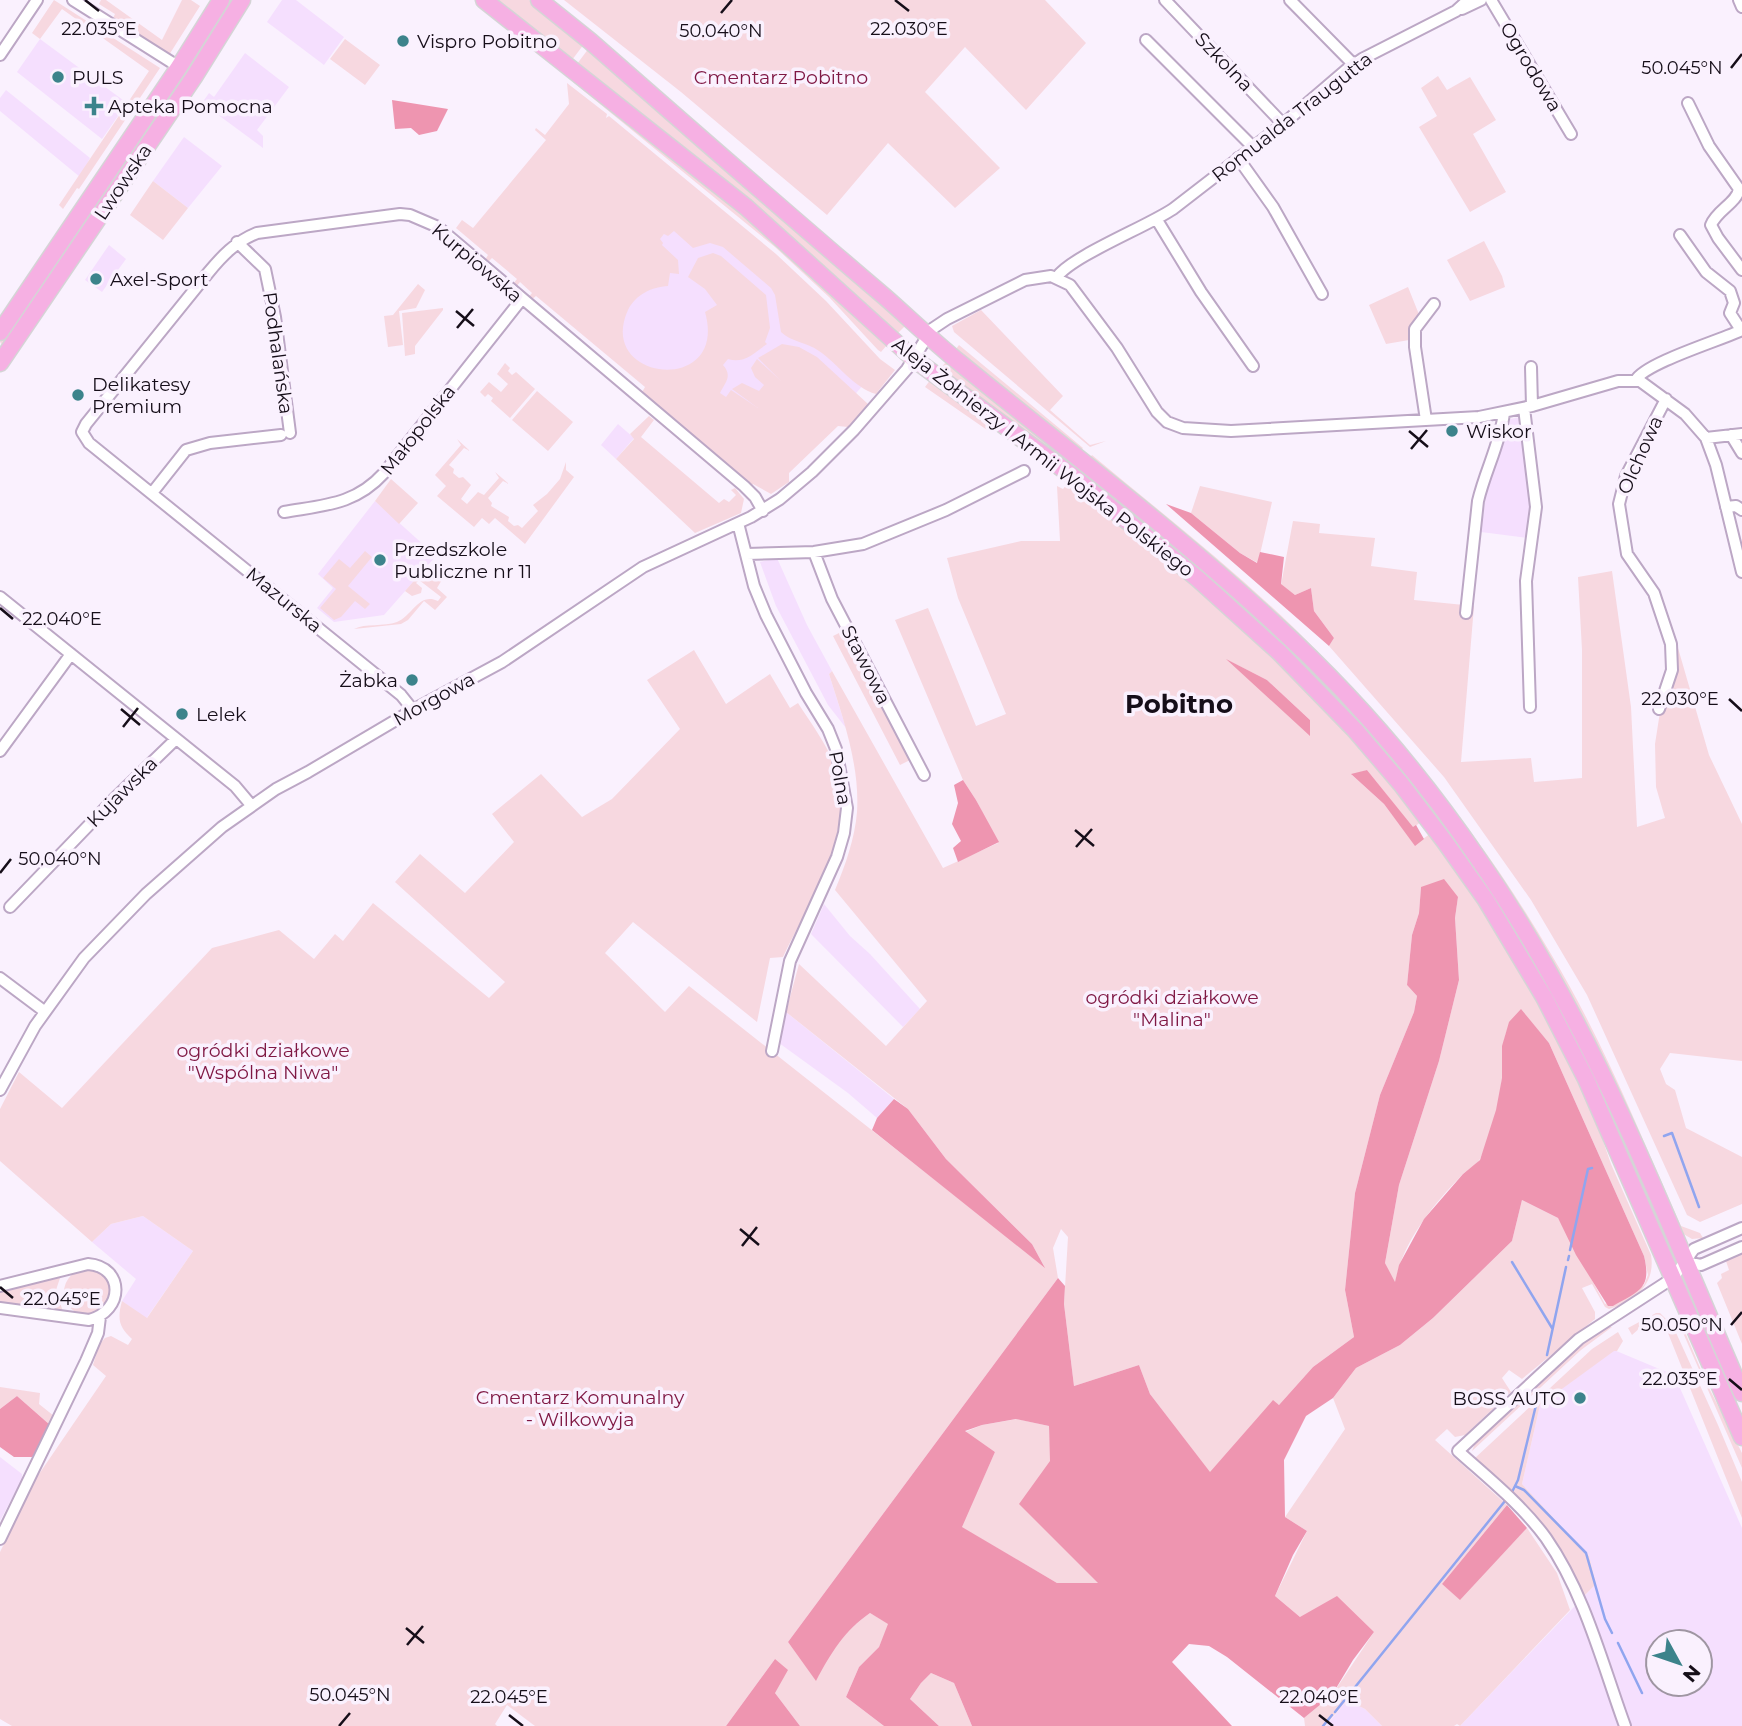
<svg xmlns="http://www.w3.org/2000/svg" width="1742" height="1726" viewBox="0 0 1742 1726" font-family="Montserrat,sans-serif">
	<style>
		.built { fill: #f5dffe; fill-rule: evenodd }
		.green { fill: #f7d8e0; fill-rule: evenodd }
		.forest { fill: #ee95b0; fill-rule: evenodd }
		.lines { fill: none; stroke-linecap: round; stroke-linejoin: round }
		.stream { stroke: #90a5ef; stroke-width: 2.5 }
		.minor-casing { stroke: #bca7c5; stroke-width: 14 }
		.primary-casing { stroke: #d5d4d6; stroke-width: 19 }
		.minor { stroke: #fff; stroke-width: 10 }
		.primary { stroke: #f6b0e3; stroke-width: 16 }
		.ticks { fill: none; stroke: #160e19; stroke-width: 2.5 }
		.poi-dot { fill: #3c838b; stroke: #faf1fe; stroke-width: 2.5 }
		.labels { text-anchor: middle; dominant-baseline: central; stroke-width: 7; stroke-linejoin: round; paint-order: stroke }
		.poi-label { font-size: 19px; fill: #160e19; stroke: #faf1fe; text-anchor: start }
		.street-label { font-size: 19px; fill: #160e19; stroke: #faf1fe }
		.park-label { font-size: 19px; fill: #7f1743; stroke: #faf1fe }
		.district-label { font-size: 26px; font-weight: bold; fill: #160e19; stroke: #faf1fe }
		.ticks-label { font-size: 18px; text-anchor: middle; fill: #160e19; stroke: #faf1fe; stroke-width: 7; stroke-linejoin: round; paint-order: stroke }
	</style>
	<rect width="100%" height="100%" fill="#faf1fe"/>
	<path class="built" d="M282,0H296L344,37L324,65L267,22Z
		M40,39L127,103L102,139L17,72Z
		M245,53L289,87L257,130L263,136V148L202,103L209,93L214,97Z
		M6,90L90,158L80,177L0,111V98Z
		M184,137L222,166L188,208L153,181Z
		M688,207L802,306L864,384L777,485L579,329Z
		M109,245L126,259L102,292L85,280Z
		M1522,417L1533,506L1528,538L1481,532L1487,488L1510,419Z
		M618,424L634,438L616,459L601,445Z
		M375,501L436,556L384,615L334,622L317,608L333,588L318,574Z
		M777,558L807,625L832,671L829,674L846,728L828,705L776,606L760,562Z
		M824,904L850,936L870,954L920,1009L903,1027L811,934Z
		M786,1012L894,1099L877,1118L848,1093L779,1043Z
		M143,1216L193,1251L146,1319L122,1301L136,1279L92,1242L111,1224Z
		M1614,1350L1669,1373L1676,1379L1742,1528V1726H1460L1596,1584L1589,1556L1522,1484L1540,1405ZM1658,1642H1700V1684H1658Z
		M0,1457L22,1474V1479L0,1521Z
		M1347,1700L1365,1709L1382,1726H1326Z"/>
	<path class="green" d="M54,0L160,68L79,189L77,188L63,209L59,205L149,71L62,9L40,39L32,33Z
		M101,0H106L162,40L182,0H191L200,6L169,55L112,20L115,14L99,4Z
		M228,0H235L205,49L4,347L0,342L172,89Z
		M495,0H529L584,44L572,60Z
		M564,0H1045L1086,43L1026,110L965,47L925,92L1000,168L955,208L888,143L827,215L681,92Z
		M345,39L380,65L365,85L330,59Z
		M589,48L907,324L898,333L780,227L577,64Z
		M1438,76L1447,90L1470,77L1496,120L1473,134L1506,192L1470,212L1419,127L1437,116L1421,88Z
		M573,82H578L697,175L787,251L887,345L881,352L878,350L829,297L775,247Z
		M567,83L607,114L606,118L609,116L776,254L826,301L880,359L895,370L876,394C854,388 838,364 819,351C807,342 791,342 781,332L775,295L771,288L723,247L710,243L693,248L674,231L668,236L664,234L660,239L663,243L662,245L678,260L679,274L670,273L668,286C652,287 636,294 628,310C595,382 729,396 705,312L717,305L705,289L688,277L698,258L713,253L721,256L766,295L770,328L765,342L767,344C754,353 744,364 728,359L723,365C733,376 725,383 720,393L726,397L731,390L758,408L732,389L742,383L759,391L764,385L755,377L751,368L757,359L781,381L758,358L782,344L799,347L817,357L868,404L848,427L838,426L789,473V482L771,494L753,484L751,486L641,394L645,387L536,296L531,300L528,298L532,293L520,282L516,287L513,284L517,279L492,258L487,263L485,260L488,255L456,228L462,220L473,228L546,140L535,130L536,128L545,135L569,104Z
		M153,181L188,208L163,240L130,215Z
		M1484,241L1502,276L1505,287L1470,301L1447,260Z
		M418,284L425,290L416,308L399,311L403,345L388,347L384,316L393,315Z
		M1408,287L1420,317L1409,340L1386,344L1369,305Z
		M443,308V310L415,346V354L405,356L402,313Z
		M981,310L1063,396L1050,410L1090,445L1106,441L1090,447L954,332L952,326Z
		M959,345L1083,448L1080,451L956,349Z
		M946,362L1020,422L1072,461L1068,466L939,370Z
		M505,363L510,368L508,371L512,375L516,372L535,389L510,418L491,401L493,398L488,394L485,397L480,392L489,382L501,392L508,384L497,374Z
		M931,379L990,423V432L925,387Z
		M537,391L573,422L548,451L512,420Z
		M649,416L654,420L641,437L719,503L724,499L729,502L736,495L731,490L735,488L744,499L741,513L695,533L616,459L634,439L630,434Z
		M457,439L470,451L464,448L449,465L454,469L453,473L459,478L463,477L471,485L461,499L467,504L478,492L484,495L499,478L495,472L509,484L503,481L488,498L492,503L491,506L509,517L508,521L514,526L518,525L522,528L538,511L533,505L547,494L560,479L566,462V470L574,477L525,544L495,518L489,524L482,518L474,527L437,496L446,486L435,475L461,445Z
		M1092,455C1159,511 1230,566 1293,627C1393,725 1480,833 1551,954C1603,1040 1640,1134 1681,1226L1700,1233L1703,1238L1692,1239L1680,1232L1618,1092L1412,761L1089,459Z
		M1081,468L1275,632L1346,704L1407,774L1461,844L1526,942L1595,1072L1662,1224L1660,1225L1623,1137L1547,991L1379,749L1077,472Z
		M391,479L418,503L399,524L375,501Z
		M1069,482C1143,543 1219,602 1288,669C1336,716 1379,769 1422,821L1413,828L1367,770L1352,775L1384,804L1415,845L1431,833L1487,915L1559,1038L1587,1095L1611,1164L1651,1255C1656,1283 1635,1302 1609,1309L1605,1307L1592,1284L1582,1288L1595,1312V1319L1522,1379L1509,1370L1502,1378L1511,1392L1465,1435L1455,1437L1447,1429L1435,1440L1507,1505L1442,1584L1460,1599L1527,1528L1557,1573L1570,1610L1460,1726L1457,1724L1454,1726H1382L1365,1709L1347,1700L1325,1726H1305L1304,1718L1332,1695L1374,1632L1300,1617L1275,1596L1307,1531L1285,1517L1345,1429L1333,1398L1356,1368L1400,1345L1433,1318L1512,1241L1522,1200L1558,1218L1605,1304L1644,1285L1648,1275L1644,1256L1549,1043L1521,1010C1497,1035 1506,1049 1502,1079C1499,1105 1491,1134 1481,1157C1478,1165 1468,1169 1462,1175C1433,1205 1402,1242 1395,1284L1385,1263L1399,1185L1439,1061L1459,980L1455,918L1458,897L1421,887L1419,913L1412,935L1407,985L1417,996L1414,1012L1380,1095L1355,1193L1345,1290L1354,1337L1313,1367L1279,1405L1273,1401L1210,1473L1150,1394L1139,1365L1074,1386L1064,1304L1068,1237L1061,1229L1053,1248L1058,1278L788,1642L816,1680C831,1651 843,1632 870,1613L889,1624L879,1647L859,1667L846,1697L884,1726H800L775,1693V1659L726,1726H535L507,1705L495,1724L497,1726H12L0,1719V1552L37,1477L106,1376L93,1365L97,1352L95,1349L105,1338L111,1336L128,1345L132,1339C119,1327 117,1319 122,1301L147,1318L193,1251L143,1216L111,1224L92,1242L0,1161V1109L19,1072L62,1108L212,948L279,930L314,959L335,934L343,941L373,903L489,998L505,982L395,882L420,854L465,893L514,842L492,814L541,774L582,817L612,799L680,729L647,680L694,650L726,704L770,674L790,708L798,703C810,722 826,743 834,764C858,830 811,899 783,957L770,958L757,1022L633,922L605,953L665,1012L689,986L1044,1266L1032,1244L946,1159L908,1109L786,1012L799,964L886,1046L927,1001L835,890C845,866 855,838 857,812C860,766 843,718 829,674L832,671L943,868L998,843L976,800L963,780L895,620L928,608L976,726L1006,714L958,598L947,558L1021,541H1060L1057,486L1063,489ZM1229,661L1267,680L1310,720V735Z
		M1200,486L1272,502L1258,563L1240,553L1191,513Z
		M1293,521L1320,524L1319,533L1375,538L1371,566L1417,572L1414,600L1474,606L1461,762L1531,758L1534,782L1582,778V650L1578,577L1612,571L1631,707L1637,827L1665,818L1656,787L1655,744L1660,712L1673,674L1678,648L1709,755L1742,824V1061L1670,1053L1660,1069L1666,1084L1675,1090L1686,1128L1742,1157V1204L1700,1222L1687,1215L1587,995L1531,900L1444,777L1329,646L1334,638L1314,611L1311,588L1295,595L1281,585Z
		M365,551L372,557L348,586L370,604L365,609L355,601L341,617L334,620L320,608L336,589L323,578L339,559L350,568Z
		M428,565L443,578L437,588L447,597L435,610L424,601L408,620L401,624L354,629C365,623 384,627 397,622C413,615 419,592 438,601L441,597L419,580L416,583L422,588L421,593L412,596L405,591Z
		M845,630L914,758L900,765L833,636Z
		M1742,1254V1344L1717,1283L1722,1278L1721,1274L1729,1270L1726,1261Z
		M64 1292a23 23 0 1 1 46 0a23 23 0 1 1-46 0Z
		M61,1275L56,1290L63,1312L0,1303V1290Z
		M1656,1313H1660L1673,1326L1718,1425L1742,1482V1518L1668,1333L1661,1322L1656,1320L1641,1327L1632,1335L1628,1328Z
		M1679,1318L1707,1384L1742,1453V1468L1677,1319Z
		M1607,1327H1612L1581,1350L1472,1451L1476,1441C1514,1405 1562,1352 1607,1327Z
		M1618,1332L1623,1341L1617,1351H1614L1540,1405L1522,1484L1589,1556L1596,1584L1584,1596C1556,1539 1522,1501 1475,1458L1592,1349Z
		M0,1387L40,1393L39,1404L54,1416L50,1425L17,1396L0,1409Z
		M1017,1419L1049,1426L1051,1461L1099,1584L1057,1583L961,1527L995,1452L965,1432L982,1425Z
		M931,1673L954,1683L972,1726H939L910,1699L921,1683Z"/>
	<path class="forest" d="M392,100L448,109L437,131L419,135L411,128L395,129Z
		M1166,504L1191,513L1240,553L1257,563L1260,552L1284,557L1281,584L1295,595L1311,588L1314,611L1334,638L1329,646Z
		M1226,659L1267,680L1310,720V736Z
		M1367,770L1413,827L1416,825L1424,839L1415,846L1384,804L1351,774Z
		M963,780L976,800L999,842L958,862L953,848L961,841L952,824L958,803L954,785Z
		M1444,879L1458,897L1455,918L1459,980L1439,1061L1399,1185L1385,1263L1395,1282L1399,1265L1424,1219L1463,1174L1480,1160L1496,1110L1502,1078V1046L1509,1022L1521,1009L1549,1043L1644,1256C1652,1289 1639,1291 1613,1306H1608L1576,1255L1558,1218L1522,1200L1512,1241L1433,1318L1400,1345L1356,1368L1333,1398L1306,1416L1284,1460L1285,1517L1307,1531L1293,1555L1275,1596L1300,1617L1337,1596L1374,1632L1353,1660L1332,1695L1304,1718L1227,1657L1209,1646L1189,1644L1172,1662L1232,1726H972L954,1683L931,1673L921,1683L910,1699L939,1726H884L846,1697L859,1667L879,1647L888,1624L870,1613C844,1631 831,1653 816,1681L788,1642L1058,1278L1065,1286L1064,1304L1074,1386L1139,1365L1150,1394L1210,1472L1273,1400L1279,1405L1313,1367L1354,1337L1345,1290L1355,1193L1380,1095L1414,1012L1417,996L1407,985L1412,935L1419,913L1421,887ZM1016,1419L1049,1426L1050,1461L1019,1504L1098,1583H1057L962,1527L995,1452L965,1431L982,1425Z
		M894,1099L908,1109L946,1159L1032,1244L1045,1268L872,1130L877,1118Z
		M17,1396L50,1425L39,1449L32,1457H14L0,1447V1409Z
		M1507,1505L1527,1528L1460,1600L1442,1584Z
		M775,1659L788,1670L775,1693L800,1726H726Z"/>
	<g class="lines">
		<path class="stream" d="M1664,1136L1672,1133L1699,1207
			M1570,1250L1588,1169L1592,1168
			M1568,1260L1569,1256
			M1512,1262L1552,1328
			M1547,1355L1566,1267
			M1515,1486L1524,1490L1586,1553L1605,1619L1612,1633
			M1512,1492L1518,1480L1536,1405
			M1618,1643L1642,1693
			M1335,1712L1505,1501
			M1323,1726L1332,1715"/>
		<g class="minor-casing">
			<path id="minor" d="M73,0L179,67
				M1165,0L1283,124
				M1290,0L1354,65
				M1491,0L1571,134
				M1739,0L1742,7
				M1462,9L1481,0
				M1146,40L1253,147
				M0,55L37,0
				M1688,103L1709,146L1739,189C1737,203 1717,210 1711,225L1718,238L1742,270
				M1238,158L1273,207L1322,294
				M1157,220L1201,292L1253,366
				M1680,235L1706,272L1730,291L1734,303L1730,313L1741,330
				M237,242L265,269L275,317L290,433
				M1057,277C1072,256 1146,227 1173,209L1283,124L1346,70L1362,59L1456,11L1468,0
				M1531,367L1532,406
				M1636,380C1645,363 1721,340 1742,330
				M1524,408L1536,507L1526,581L1530,707
				M1426,420L1415,347V329L1434,304
				M1731,435L1742,453
				M1706,438L1742,434
				M152,493L186,450L210,443L281,435
				M1726,507L1736,506L1742,510
				M284,512C324,505 355,505 384,473L521,300
				M738,523L754,586L766,615L806,693L828,729L836,749L847,808L844,833L837,857L790,961L772,1051
				M814,552L832,599L924,775
				M747,554L814,552L863,544L946,510L1024,471
				M0,597L235,786L251,805
				M1466,613L1478,501C1485,471 1500,444 1504,413
				M1659,709L1672,670L1671,644L1654,593L1627,554L1619,504L1626,476L1666,399
				M413,710L401,695L89,443L82,432L86,424L208,273C222,256 235,242 257,233L400,214L410,215L438,227L744,486L755,497L763,511
				M0,751L71,654
				M10,907L114,799L176,739
				M0,978L44,1011
				M0,1090L35,1026L84,958L146,894L222,827L276,789L308,772L413,710L502,662L643,567L751,517L780,499L812,472L854,430L907,369L932,329L947,319L1025,280L1051,276L1070,285L1117,348L1157,412L1167,422L1183,428L1231,431L1479,417L1532,406L1618,381H1640L1685,414L1706,438L1716,465L1742,572
				M1685,1262L1701,1265L1742,1247
				M0,1286L88,1264C125,1267 124,1311 89,1320L0,1308
				M0,1539L86,1361L98,1333L100,1317
				M1625,1726C1602,1663 1585,1594 1546,1538C1522,1505 1488,1478 1458,1451L1579,1339L1673,1278L1694,1249L1742,1228"/>
		</g>
		<g class="primary-casing">
			<path id="primary" d="M484,0L746,207L914,359L1071,475L1198,579L1280,653L1355,730L1401,784L1445,842L1486,900L1544,997L1586,1079L1742,1437
				M539,0L590,41C688,127 786,213 885,297C910,319 934,342 960,363C1065,449 1175,531 1275,624C1351,693 1419,772 1477,857C1592,1021 1662,1210 1742,1393
				M0,332L179,67L221,0
				M0,363L194,77L242,0"/>
		</g>
		<use href="#minor" class="minor"/>
		<use href="#primary" class="primary"/>
	</g>
	<path class="ticks" d="M85,0L99,11M895,0L909,11M721,13L732,0M1731,68L1742,54M456,311L474,326M457,328L473,309M1409,431L1428,447M1411,449L1427,430M0,608L13,619M1729,699L1742,711M121,709L140,725M123,727L138,708M1075,830L1094,846M1076,847L1092,829M0,873L11,859M740,1229L759,1245M742,1246L757,1227M0,1287L13,1298M1731,1325L1742,1312M1729,1379L1742,1390M406,1628L424,1643M407,1645L423,1626M509,1715L523,1726M1319,1715L1333,1726M339,1726L350,1713"/>
	<g class="poi-dot">
		<circle cx="403" cy="41" r="7"/>
		<circle cx="58" cy="77" r="7"/>
		<path d="M90.5 95.5h7v7h7v7h-7v7h-7v-7h-7v-7h7z"/>
		<circle cx="96" cy="279" r="7"/>
		<circle cx="78" cy="395" r="7"/>
		<circle cx="1452" cy="431" r="7"/>
		<circle cx="380" cy="560" r="7"/>
		<circle cx="412" cy="680" r="7"/>
		<circle cx="182" cy="714" r="7"/>
		<circle cx="1580" cy="1398" r="7"/>
	</g>
	<g class="labels">
		<g class="poi-label">
			<text x="417" y="41">Vispro Pobitno</text>
			<text x="72" y="77">PULS</text>
			<text x="108" y="106">Apteka Pomocna</text>
			<text x="110" y="279">Axel-Sport</text>
			<text x="92" y="384">Delikatesy<tspan x="92" dy="22">Premium</tspan></text>
			<text x="1466" y="431">Wiskor</text>
			<text x="394" y="549">Przedszkole<tspan x="394" dy="22">Publiczne nr 11</tspan></text>
			<text x="398" y="680" text-anchor="end">Żabka</text>
			<text x="196" y="714">Lelek</text>
			<text x="1566" y="1398" text-anchor="end">BOSS AUTO</text>
		</g>
		<g class="street-label">
			<text transform="translate(1224 62) rotate(46)">Szkolna</text>
			<text transform="translate(1531 67) rotate(59)">Ogrodowa</text>
			<text transform="translate(1292 117) rotate(-38)">Romualda Traugutta</text>
			<text transform="translate(123 182) rotate(-56)">Lwowska</text>
			<text transform="translate(477 263) rotate(40)">Kurpiowska</text>
			<text transform="translate(278 353) rotate(82)">Podhalańska</text>
			<text transform="translate(418 430) rotate(-52)">Małopolska</text>
			<text transform="translate(1640 455) rotate(-66)">Olchowa</text>
			<text transform="translate(1043 457) rotate(38)">Aleja Żołnierzy I Armii Wojska Polskiego</text>
			<text transform="translate(284 600) rotate(39)">Mazurska</text>
			<text transform="translate(866 665) rotate(63)">Stawowa</text>
			<text transform="translate(434 699) rotate(-29)">Morgowa</text>
			<text transform="translate(840 778) rotate(80)">Polna</text>
			<text transform="translate(122 792) rotate(-45)">Kujawska</text>
		</g>
		<g class="park-label">
			<text x="781" y="77">Cmentarz Pobitno</text>
			<text x="1172" y="997">ogródki działkowe<tspan x="1172" dy="22">"Malina"</tspan></text>
			<text x="263" y="1050">ogródki działkowe<tspan x="263" dy="22">"Wspólna Niwa"</tspan></text>
			<text x="580" y="1397">Cmentarz Komunalny<tspan x="580" dy="22">- Wilkowyja</tspan></text>
		</g>
		<g class="district-label">
			<text x="1179" y="704">Pobitno</text>
		</g>
	</g>
	<g class="ticks-label">
		<text x="99" y="35">22.035°E</text>
		<text x="909" y="35">22.030°E</text>
		<text x="721" y="37">50.040°N</text>
		<text x="1682" y="74">50.045°N</text>
		<text x="62" y="625">22.040°E</text>
		<text x="1680" y="705">22.030°E</text>
		<text x="60" y="865">50.040°N</text>
		<text x="62" y="1305">22.045°E</text>
		<text x="1682" y="1331">50.050°N</text>
		<text x="1680" y="1385">22.035°E</text>
		<text x="350" y="1701">50.045°N</text>
		<text x="509" y="1703">22.045°E</text>
		<text x="1319" y="1703">22.040°E</text>
	</g>
	<g transform="translate(1679 1663) rotate(130)"><circle r="33" fill="#faf1fe" stroke="#9f96a2" stroke-width="2"/>
	<path d="M0-5L12 26L0 18L-12 26Z" fill="#3c838b"/>
	<text y="-10" font-size="19" font-weight="bold" text-anchor="middle" fill="#160e19">N</text>
	</g>
</svg>
